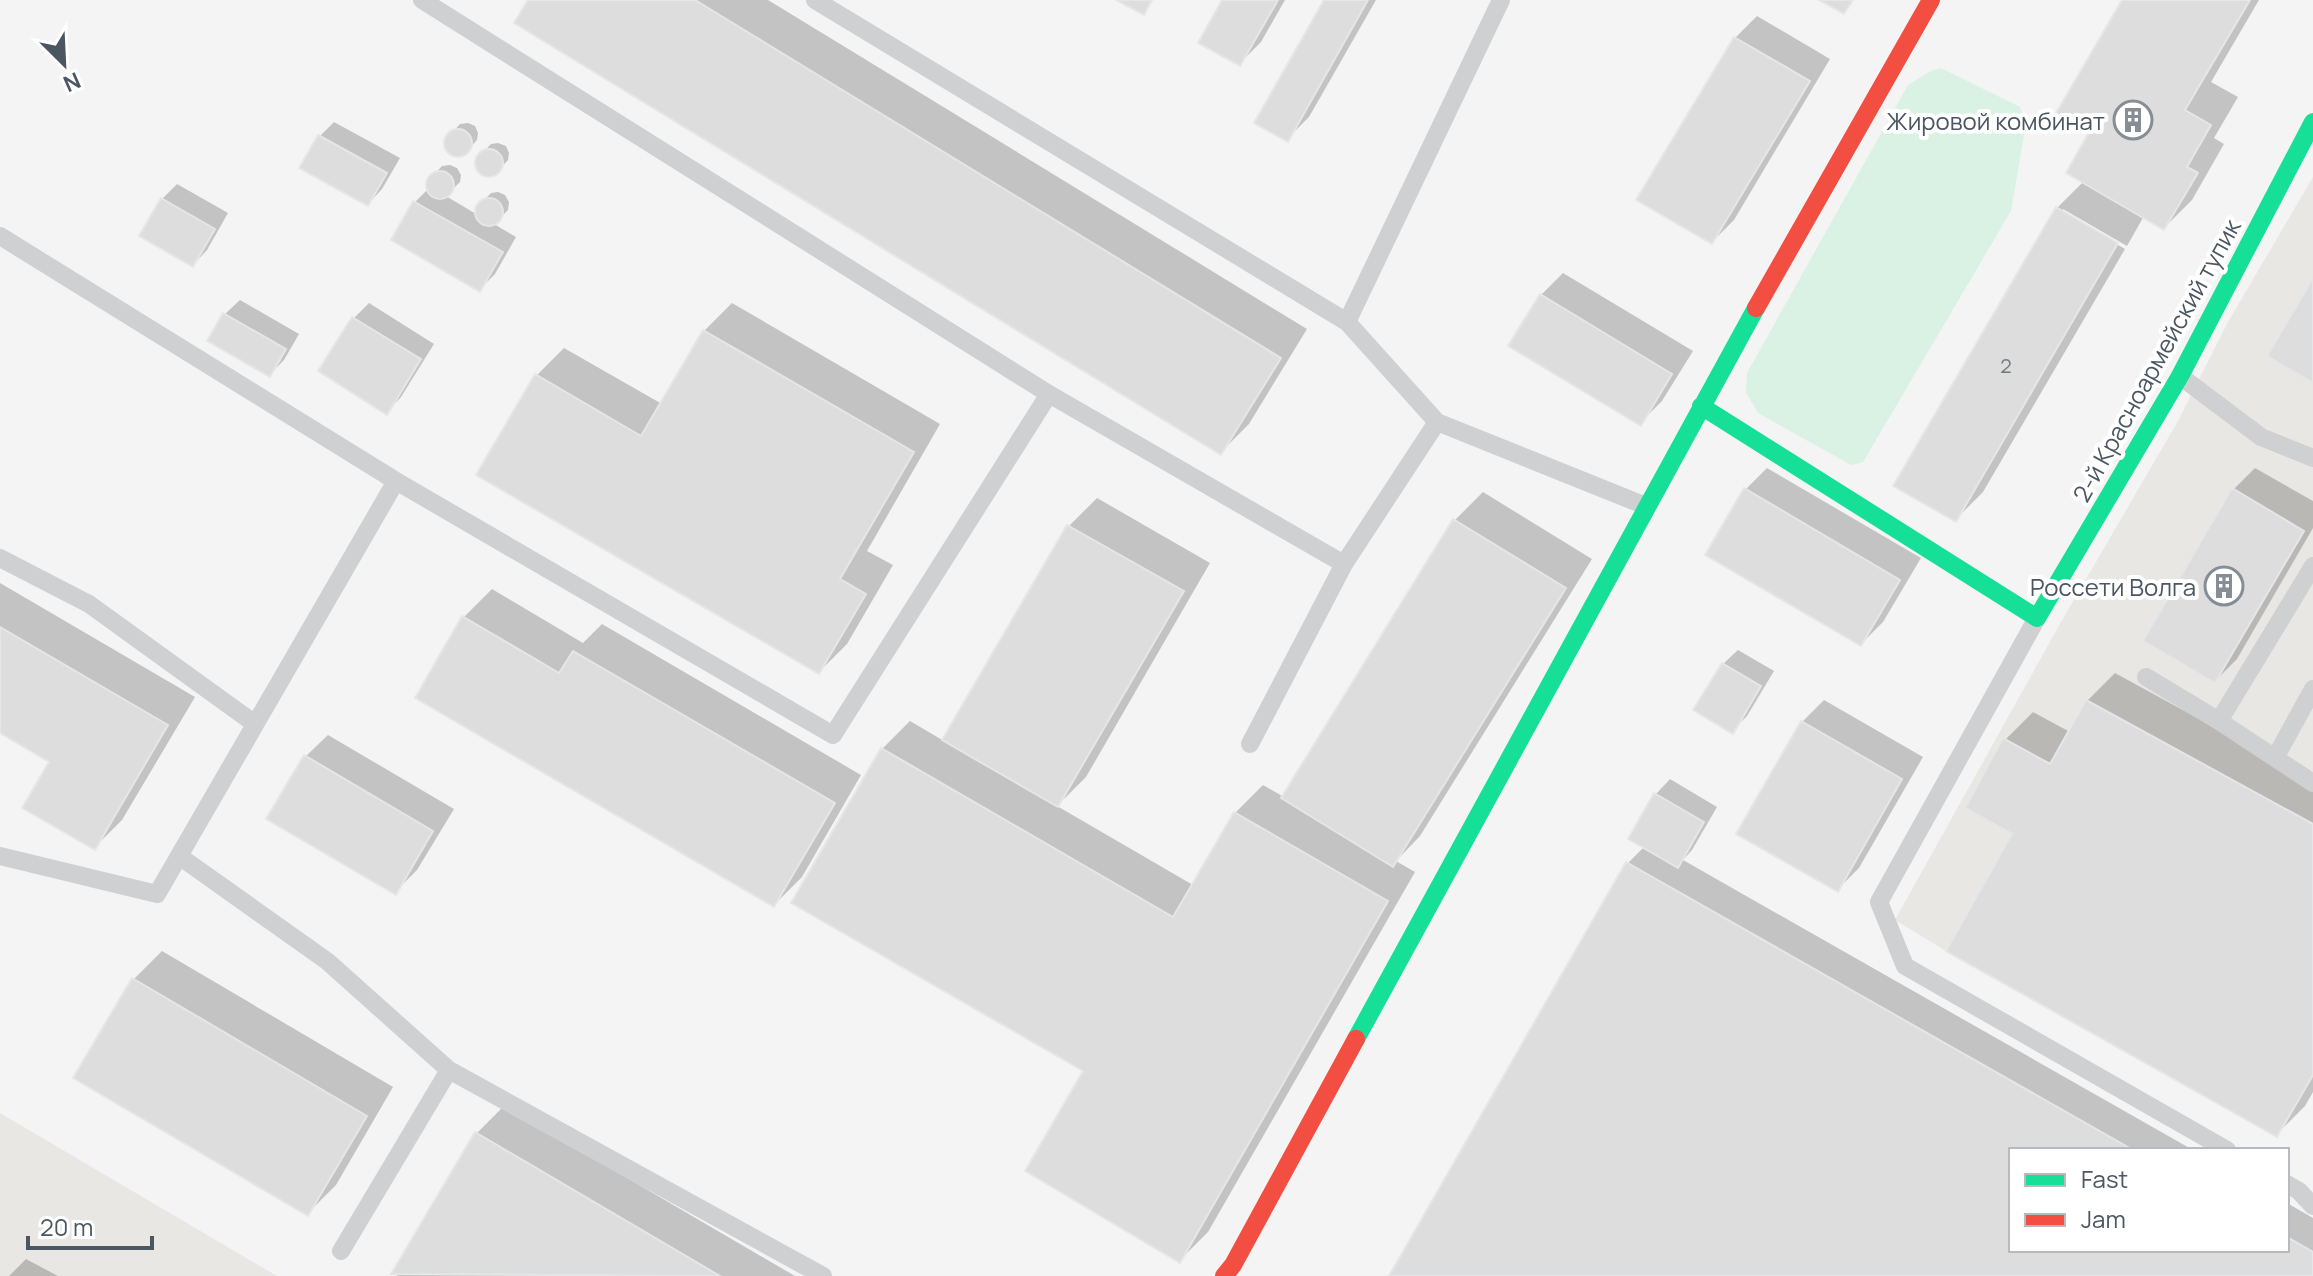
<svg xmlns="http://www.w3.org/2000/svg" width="2313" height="1276" viewBox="0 0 2313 1276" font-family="Manrope,sans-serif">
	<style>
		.commercial { fill: #e8e7e3 }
		.green { fill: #d9f2e3 }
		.shadow { fill: #0003 }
		.building { fill: #ddddde; stroke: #e5e6e7; stroke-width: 2 }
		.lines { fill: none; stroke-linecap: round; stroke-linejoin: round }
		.lane { stroke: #ced0d2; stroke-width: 18 }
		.fast { stroke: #16e098; stroke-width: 18 }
		.jam { stroke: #f24e42; stroke-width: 18 }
		.labels { text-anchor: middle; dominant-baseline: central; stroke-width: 8; stroke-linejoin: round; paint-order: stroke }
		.number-label { font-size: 20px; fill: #707881 }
		.poi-label { font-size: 24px; fill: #4a5661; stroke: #fff; text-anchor: end }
		.street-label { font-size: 24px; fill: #4a5661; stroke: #fff }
	</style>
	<rect width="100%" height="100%" fill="#f4f4f4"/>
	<path class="commercial" d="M2313,177V1075L2277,1137L1946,951L1895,920L2061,622L2178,421L2228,322Z
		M0,1113L277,1276H0Z"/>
	<path class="green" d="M1941,68L2020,107L2026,123L2011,211L1863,462L1851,465L1758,413L1746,393L1747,373L1908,85L1929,72Z"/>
	<path class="shadow" d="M530,0H768L1307,329L1249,424L1221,452Z
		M1225,0H1285L1261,42L1239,64Z
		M1326,0H1376L1309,117L1287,139Z
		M2124,0H2259L2211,82L2238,97L2214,138L2224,144L2192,200L2164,228L2144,216L2127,246L2063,209V213L2125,249L1983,492L1955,520L2057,208L2084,181L2091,134Z
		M1757,16L1830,59L1734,220L1712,242L1735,38Z
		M334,122L400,158L382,189L368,204L320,136Z
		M468,123L475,126L478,133L477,140L464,154L456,155L450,152L446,145L447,138L460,124Z
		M498,143L506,146L509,153L508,160L495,174L487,176L480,172L477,165L478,158L491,144Z
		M450,165L457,168L461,175L460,182L446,196L476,214L477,207L491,193L498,192L505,195L509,202L508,210L494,224L516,237L495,274L480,289L393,239L415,202L429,188V180L442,166Z
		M177,184L228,213L207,250L193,265L162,199Z
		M1563,273L1693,351L1662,401L1640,423L1541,295Z
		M240,300L299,334L284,360L270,374L225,314Z
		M369,303L434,344L401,397L387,412L321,371L354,318Z
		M732,303L940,424L867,551L893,565L847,644L819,672L536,376L564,348L662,404L704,331Z
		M1767,468L1921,558L1883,622L1861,644L1745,490Z
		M2255,468L2313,501V528L2237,659L2215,681L2233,490Z
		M1483,492L1592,559L1420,836L1396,861L1415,872L1208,1232L1180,1260L1085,1071L882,749L910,721L944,741L1069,526L1097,498L1210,563L1086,777L1057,806L1193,885L1235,813L1263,785L1284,797L1455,520Z
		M0,583L195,697L122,820L94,848L52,761L0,730Z
		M492,589L583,643L602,624L861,775L802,877L774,905L464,617Z
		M1738,650L1774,671L1747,716L1732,731L1723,664Z
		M2115,673L2313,781V1092L2305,1106L2277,1134L2014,834L2005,740L2033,712L2070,732L2087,701Z
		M1824,700L1923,757L1859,868L1837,890L1802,722Z
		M328,735L454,809L417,870L395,892L306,756Z
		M1670,779L1717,807L1692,850L1683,860L2193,1150H2011V1250H2287V1203L2313,1218V1276H1392L1628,863L1645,846L1656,794Z
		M162,951L393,1087L336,1185L308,1213L134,979Z
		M504,1106L795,1276H398L394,1274L476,1134Z
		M26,1259L58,1276H9Z"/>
	<path class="building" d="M528,0H695L1281,358L1221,455L514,23Z
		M1116,0H1152L1144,15Z
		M1222,0H1278L1240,66L1198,43Z
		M1324,0H1368L1288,142L1254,123Z
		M1819,0H1853L1844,14Z
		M2122,0H2250L2185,110L2211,125L2187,167L2198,173L2164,230L2066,173L2088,134L2055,115Z
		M1734,37L1810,81L1712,244L1636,200Z
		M444 143a14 14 0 1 1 28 0a14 14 0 1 1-28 0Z
		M318,135L387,173L368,206L299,168Z
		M475 163a14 14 0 1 1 28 0a14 14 0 1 1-28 0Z
		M426 185a14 14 0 1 1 28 0a14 14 0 1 1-28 0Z
		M475 212a14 14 0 1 1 28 0a14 14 0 1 1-28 0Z
		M161,198L215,229L193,267L139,236Z
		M413,201L503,252L480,292L391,240Z
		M2056,207L2118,243L1956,522L1893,486Z
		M2313,278V383L2267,356Z
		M1540,294L1672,374L1641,426L1508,346Z
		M223,313L286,349L270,377L207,341Z
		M352,317L421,359L387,415L318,371Z
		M703,330L914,452L840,579L866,594L819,674L476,475L535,374L641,436Z
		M1744,488L1900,580L1861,646L1705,555Z
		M2232,488L2304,531L2215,683L2143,641Z
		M1453,519L1566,588L1393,867L1281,798Z
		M1067,525L1184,591L1058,807L942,740Z
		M462,616L559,673L573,651L835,803L774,907L415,698Z
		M0,627L168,725L95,850L22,808L49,762L0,733Z
		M1722,663L1761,686L1733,734L1693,710Z
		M2086,700L2313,824V1075L2277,1137L1946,951L2012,834L1965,808L2003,738L2050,764Z
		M1801,721L1902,779L1838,892L1736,834Z
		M881,748L1173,917L1234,812L1388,901L1180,1263L1025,1171L1083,1071L791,903Z
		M304,755L433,831L396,895L266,819Z
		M1654,793L1704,822L1678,868L1628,839Z
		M1626,862L2133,1150H2011V1250H2287V1237L2313,1252V1276H1389Z
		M132,978L367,1116L308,1216L73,1078Z
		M475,1132L720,1276L391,1274Z"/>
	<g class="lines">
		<path class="lane" d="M422,0L1049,394
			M815,0L1347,322L1437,422L1646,506
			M0,236L396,481
			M1347,322L1501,0
			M2180,376L2261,437L2313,458
			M0,558L89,604L255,724
			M2037,618L1879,902L1905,966L2227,1150
			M2146,677L2219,721L2313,783
			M2219,721L2313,566
			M1250,744L1344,564
			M2275,758L2313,689
			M0,856L157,894L396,481L833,735L1049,394L1344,564L1437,422
			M179,856L327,961L449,1070L823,1276
			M2287,1184L2299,1191L2313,1206
			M341,1251L449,1070"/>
		<path class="fast" d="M1701,406L2037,618L2180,376L2313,122
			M1356,1039L1756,308"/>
		<path class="jam" d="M1756,308L1931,0
			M1224,1276L1233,1265L1356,1039"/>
	</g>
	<defs>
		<g id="building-ring" transform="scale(2)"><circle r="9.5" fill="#fff" stroke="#868d94" stroke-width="1.5"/><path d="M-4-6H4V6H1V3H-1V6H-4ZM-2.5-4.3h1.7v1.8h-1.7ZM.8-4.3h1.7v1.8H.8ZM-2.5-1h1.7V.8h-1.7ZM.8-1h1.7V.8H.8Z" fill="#868d94"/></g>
	</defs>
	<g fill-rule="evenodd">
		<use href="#building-ring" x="2133" y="120"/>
		<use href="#building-ring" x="2224" y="586"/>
	</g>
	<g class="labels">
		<g class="number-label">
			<text x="2006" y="365">2</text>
		</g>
		<g class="poi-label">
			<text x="2105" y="120">Жировой комбинат</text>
			<text x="2196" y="586">Россети Волга</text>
		</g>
		<g class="street-label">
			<text transform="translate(2156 360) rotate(-61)">2-й Красноармейский тупик</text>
		</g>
	</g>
	<rect x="2009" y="1148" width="280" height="104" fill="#ffffff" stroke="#b7bbc0" stroke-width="2"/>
	<rect x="2025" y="1174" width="40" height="12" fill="#16e098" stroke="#b7bbc0" stroke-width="2"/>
	<text x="2081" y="1188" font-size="24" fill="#4a5661">Fast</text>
	<rect x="2025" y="1214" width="40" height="12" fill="#f24e42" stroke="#b7bbc0" stroke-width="2"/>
	<text x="2081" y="1228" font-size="24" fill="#4a5661">Jam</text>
	<g transform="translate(64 64) rotate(156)" stroke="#ffffff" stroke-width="6" paint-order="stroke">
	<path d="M0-6L14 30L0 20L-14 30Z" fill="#4a5661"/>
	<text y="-12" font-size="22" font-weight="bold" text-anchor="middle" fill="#4a5661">N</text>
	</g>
	<path d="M28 1236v12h124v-12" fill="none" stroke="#4a5661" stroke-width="4"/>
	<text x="40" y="1236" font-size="24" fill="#4a5661" stroke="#ffffff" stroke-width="6" paint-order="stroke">20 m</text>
</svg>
